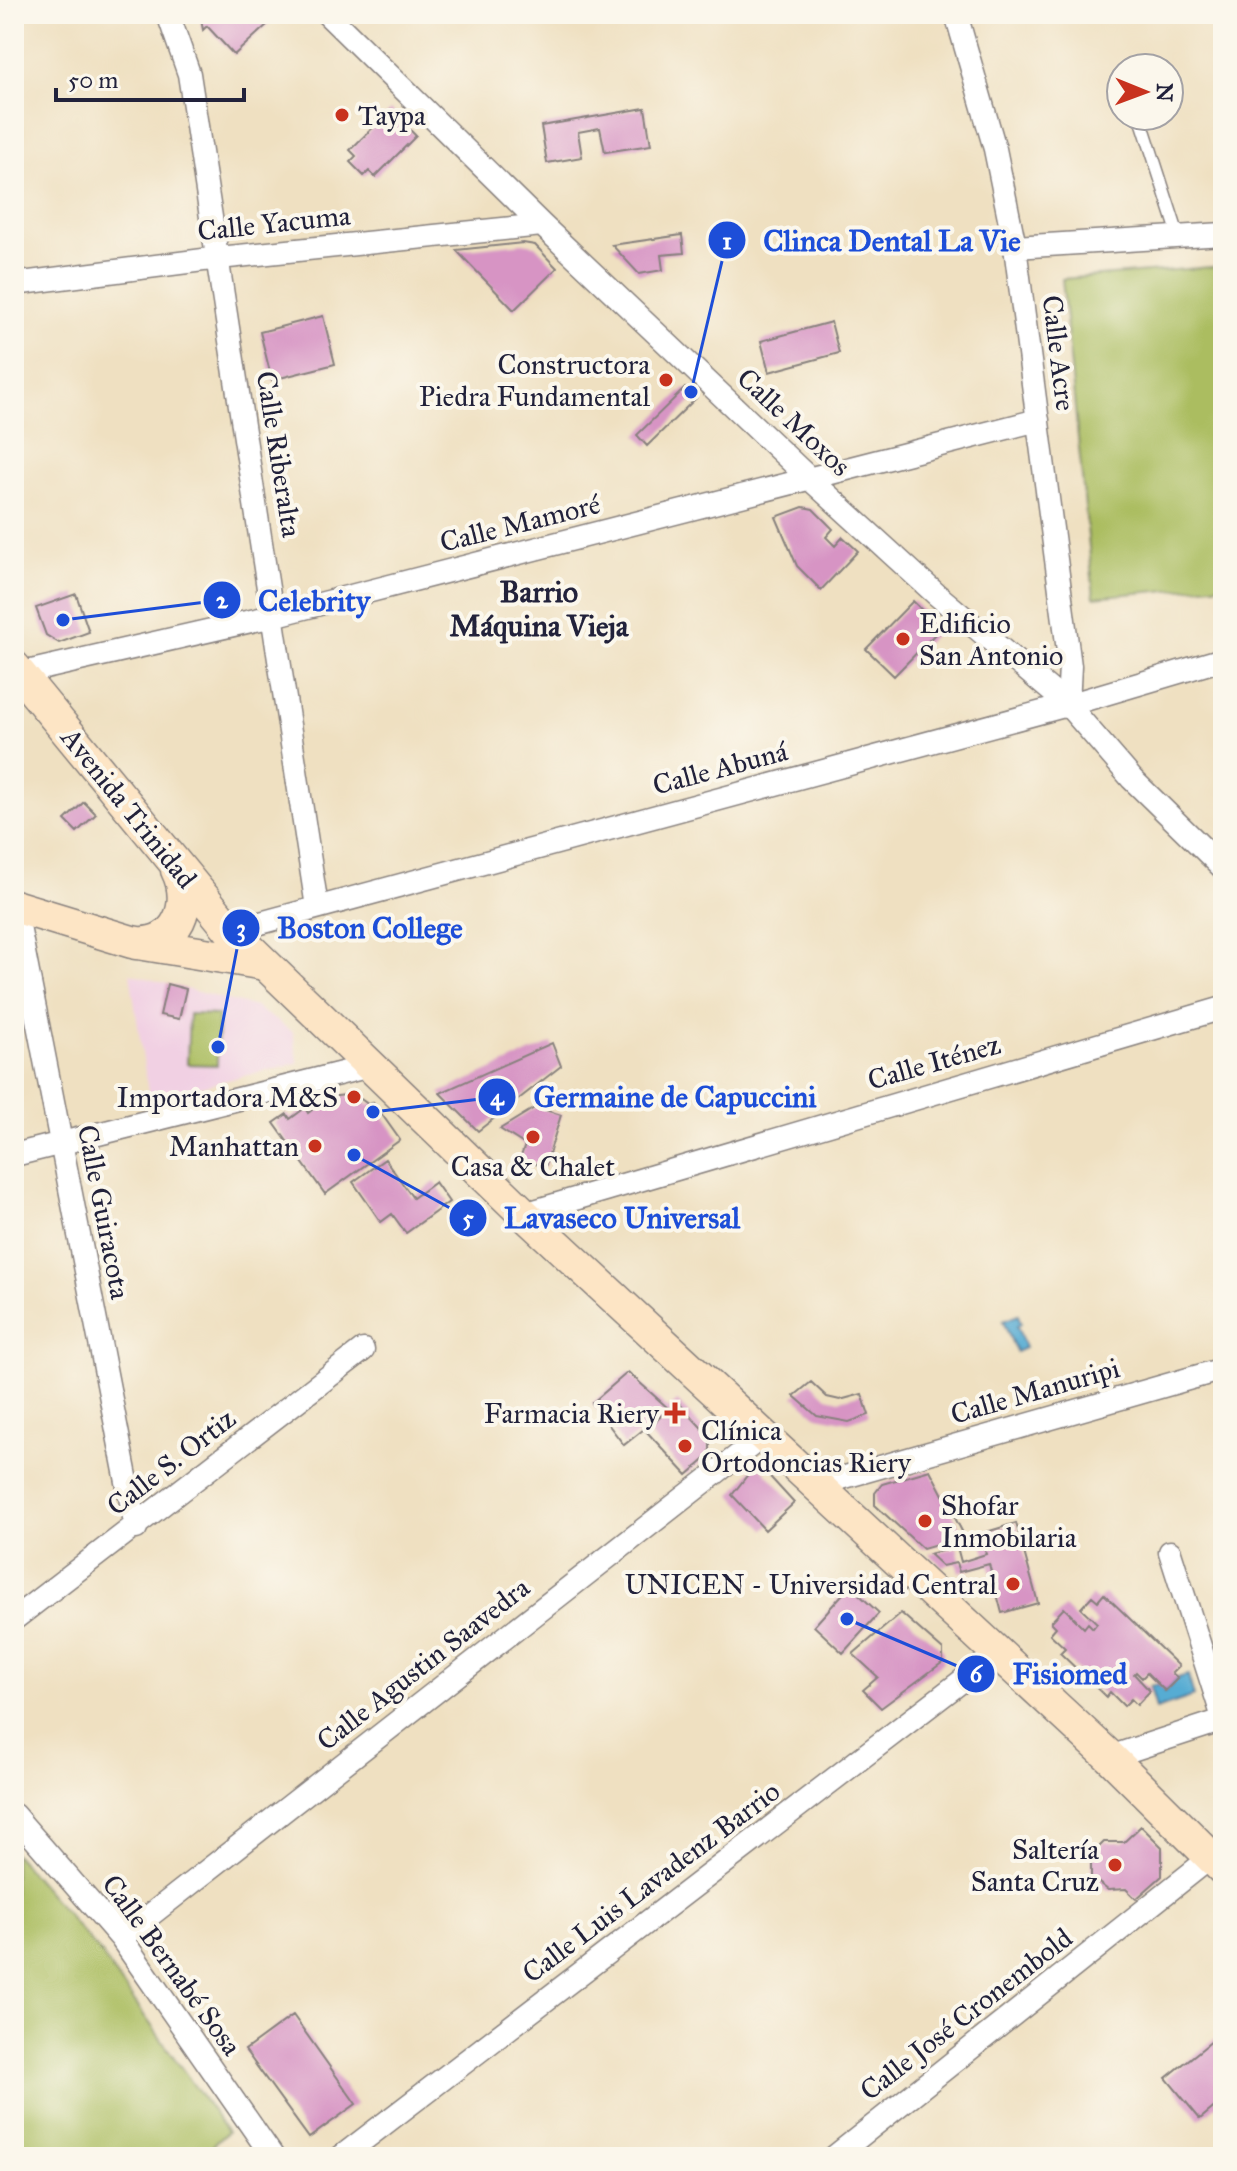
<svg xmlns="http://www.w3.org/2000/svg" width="1237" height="2171" viewBox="0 0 1237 2171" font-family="'IM FELL Great Primer',serif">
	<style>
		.built { fill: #f1d0e3 }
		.green { fill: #abbd61; stroke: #66704e; stroke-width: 2 }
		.water { fill: #57acd3; stroke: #3c6787; stroke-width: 2 }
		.building { fill: #d794c4 }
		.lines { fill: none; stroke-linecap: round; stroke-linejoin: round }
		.lane-casing { stroke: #88817e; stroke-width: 14 }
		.street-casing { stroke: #88817e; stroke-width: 25 }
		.secondary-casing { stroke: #88817e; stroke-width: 35 }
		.lane { stroke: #fff; stroke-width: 11 }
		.street { stroke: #fff; stroke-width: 22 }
		.secondary { stroke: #fde5c5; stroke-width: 32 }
		.poi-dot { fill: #c8321e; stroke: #fbf7ec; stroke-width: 3 }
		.labels { text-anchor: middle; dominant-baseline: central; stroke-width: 8; stroke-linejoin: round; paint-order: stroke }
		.poi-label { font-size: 28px; fill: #22223b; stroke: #fbf7ec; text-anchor: end }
		.street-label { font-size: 28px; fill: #22223b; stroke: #fbf7ec }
		.neighbourhood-label { font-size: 30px; font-weight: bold; fill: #22223b; stroke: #fbf7ec }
		.leader { fill: none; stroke: #1d4ed8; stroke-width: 3 }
		.callout-dot { fill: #1d4ed8; stroke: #fbf7ec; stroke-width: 3 }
		.mark-label { font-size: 24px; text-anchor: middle; font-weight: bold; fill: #fff }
		.callout-label { font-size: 30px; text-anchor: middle; font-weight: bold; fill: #1d4ed8; stroke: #fbf7ec; stroke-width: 8; stroke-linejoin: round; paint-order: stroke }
	</style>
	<rect width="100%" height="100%" fill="#fbf7ec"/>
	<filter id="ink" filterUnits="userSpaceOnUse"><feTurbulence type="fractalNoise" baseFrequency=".0125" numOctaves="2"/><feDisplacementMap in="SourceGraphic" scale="16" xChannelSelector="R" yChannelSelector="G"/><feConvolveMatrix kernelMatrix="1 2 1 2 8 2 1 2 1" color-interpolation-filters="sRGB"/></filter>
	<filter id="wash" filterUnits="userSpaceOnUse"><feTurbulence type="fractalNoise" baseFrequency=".006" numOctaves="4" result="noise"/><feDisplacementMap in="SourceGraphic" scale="32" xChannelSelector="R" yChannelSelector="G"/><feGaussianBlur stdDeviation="1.8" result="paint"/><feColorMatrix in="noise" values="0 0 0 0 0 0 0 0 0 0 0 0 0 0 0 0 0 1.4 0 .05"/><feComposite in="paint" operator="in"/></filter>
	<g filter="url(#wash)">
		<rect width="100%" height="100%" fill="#efe0c1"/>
		<path class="built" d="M130,973L167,984L160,1015L179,1019L186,989L255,1007L293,1032L298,1063L149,1099Z"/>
		<path class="green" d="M1223,266V585L1094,597L1062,279Z
			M189,1014L218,1015L217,1065L187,1064Z
			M14,1853L97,1949L227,2132L200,2157H14Z"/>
		<path class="water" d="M1018,1315L1021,1324L1017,1326L1025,1348L1016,1352L1003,1321Z
			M1188,1675L1194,1696L1156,1709L1150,1686L1158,1684L1165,1691L1178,1678Z"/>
		<g id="blocks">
			<path class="building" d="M200,14H279L234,55L207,26L203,30Z
				M645,108L651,145L605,152L600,128L578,132L582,157L547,163L541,126Z
				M391,110L416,136L375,177L369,171L364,176L350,162L356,156L350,150Z
				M682,235L684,253L661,255L663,270L639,274L612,245Z
				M523,243L535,245L557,268L514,310L456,250Z
				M323,316L335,364L272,380L260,332Z
				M831,322L839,353L769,372L761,341Z
				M685,388L696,398L647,446L637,435Z
				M803,507L813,509L833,529L826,537L835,546L843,537L858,551L821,590L797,566L776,517Z
				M76,594L89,632L59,643L46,635L36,608Z
				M913,601L940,629L894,676L866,649Z
				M84,802L96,814L77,832L65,820Z
				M167,984L186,989L179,1019L160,1015Z
				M552,1043L561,1066L478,1131L440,1093Z
				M354,1094L369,1105L373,1102L400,1140L325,1194L274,1123L287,1114L290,1119L305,1108L308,1113L329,1097Z
				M536,1107L561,1115L545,1167L520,1159L525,1145L500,1129Z
				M385,1159L413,1198L435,1182L449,1202L406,1233L392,1214L381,1222L353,1182Z
				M628,1372L669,1409L677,1401L710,1437V1455L687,1475L646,1431L663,1414L624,1445L592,1403Z
				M811,1382L827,1397L840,1400L862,1394L869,1415L849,1422L817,1416L794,1396Z
				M753,1468H762L794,1503L765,1530L732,1495Z
				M930,1470L965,1537L923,1549L875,1505V1493L882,1484Z
				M1016,1523L1038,1603L1002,1613L989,1564L959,1572L956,1563L942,1566L929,1554L957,1547L961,1562L986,1554L980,1534Z
				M850,1586L879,1613L843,1653L814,1626Z
				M1104,1594L1179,1666L1172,1673L1178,1678L1165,1691L1147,1673L1142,1678L1136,1672L1134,1674L1150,1691L1137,1705L1131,1699L1124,1706L1110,1692L1106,1697L1060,1653L1065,1648L1050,1634L1056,1627L1051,1622L1064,1608L1084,1628L1088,1623L1093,1628L1097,1623L1081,1608L1092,1596L1098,1601Z
				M901,1613L943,1650V1662L881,1708L863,1690L878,1677L853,1654Z
				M1141,1826L1162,1847V1876L1136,1899L1126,1889L1108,1890L1091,1877V1855L1104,1842H1124Z
				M293,2015L356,2104L309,2138L245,2050Z
				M1223,2032V2100L1200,2119L1166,2078Z"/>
		</g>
	</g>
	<g filter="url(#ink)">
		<use href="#blocks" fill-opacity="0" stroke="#88817e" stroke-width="2"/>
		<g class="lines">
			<g class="lane-casing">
				<path id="lane" d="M1140,116L1179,237"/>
			</g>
			<g class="street-casing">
				<path id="street" d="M168,14L189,74L317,907
					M327,14L542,225L811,480L936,594L1068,705L1132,779L1223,868
					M956,14L995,149L1015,247L1070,666L1068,705
					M1015,247L1223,234
					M14,284L219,258L542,225
					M14,675L273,616L1038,420
					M15,906L136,1528
					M231,931L1068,705L1223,659
					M14,1155L370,1066
					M524,1214L1223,1008
					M817,1485L1223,1369
					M1170,1552L1223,1718
					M14,1619L363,1350
					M1110,1757L1223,1720
					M14,1815L121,1938L273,2157
					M121,1938L763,1436
					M341,2157L997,1654
					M834,2157L1210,1858"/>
			</g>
			<g class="secondary-casing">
				<path id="secondary" d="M14,667L231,931L524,1214L1110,1757L1223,1869
					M14,906L132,942L265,964
					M136,943C178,946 194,904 177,870"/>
			</g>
			<use href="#lane" class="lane"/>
			<use href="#street" class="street"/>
			<use href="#secondary" class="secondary"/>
		</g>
	</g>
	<g class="poi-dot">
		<circle cx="342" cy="115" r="8"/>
		<circle cx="666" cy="380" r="8"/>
		<circle cx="903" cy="639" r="8"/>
		<circle cx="354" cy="1097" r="8"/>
		<circle cx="533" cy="1137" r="8"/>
		<circle cx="315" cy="1146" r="8"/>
		<path d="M671 1401h8v8h8v8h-8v8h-8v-8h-8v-8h8z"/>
		<circle cx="685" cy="1446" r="8"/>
		<circle cx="925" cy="1521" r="8"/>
		<circle cx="1013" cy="1584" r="8"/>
		<circle cx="1115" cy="1865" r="8"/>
	</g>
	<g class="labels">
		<g class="poi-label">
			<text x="358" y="115" text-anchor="start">Taypa</text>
			<text x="650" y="364">Constructora<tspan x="650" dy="32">Piedra Fundamental</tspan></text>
			<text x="919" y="623" text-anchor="start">Edificio<tspan x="919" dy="32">San Antonio</tspan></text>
			<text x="338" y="1097">Importadora M&amp;S</text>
			<text x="299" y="1146">Manhattan</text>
			<text x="533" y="1166" text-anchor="middle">Casa &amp; Chalet</text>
			<text x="659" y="1413">Farmacia Riery</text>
			<text x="701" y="1430" text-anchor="start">Clínica<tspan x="701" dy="32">Ortodoncias Riery</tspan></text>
			<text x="941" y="1505" text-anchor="start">Shofar<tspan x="941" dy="32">Inmobilaria</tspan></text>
			<text x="997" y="1584">UNICEN - Universidad Central</text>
			<text x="1099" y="1849">Saltería<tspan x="1099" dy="32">Santa Cruz</tspan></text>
		</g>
		<g class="street-label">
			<text transform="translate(274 223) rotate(-6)">Calle Yacuma</text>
			<text transform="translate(1059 353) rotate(83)">Calle Acre</text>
			<text transform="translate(794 422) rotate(43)">Calle Moxos</text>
			<text transform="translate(279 454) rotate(81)">Calle Riberalta</text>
			<text transform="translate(520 523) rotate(-14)">Calle Mamoré</text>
			<text transform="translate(720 768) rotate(-15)">Calle Abuná</text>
			<text transform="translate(129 808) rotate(51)">Avenida Trinidad</text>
			<text transform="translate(934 1062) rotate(-16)">Calle Iténez</text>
			<text transform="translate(104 1212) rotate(79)">Calle Guiracota</text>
			<text transform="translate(1035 1391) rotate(-16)">Calle Manuripi</text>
			<text transform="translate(171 1462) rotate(-38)">Calle S. Ortiz</text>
			<text transform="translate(423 1664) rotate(-38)">Calle Agustin Saavedra</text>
			<text transform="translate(651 1882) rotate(-37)">Calle Luis Lavadenz Barrio</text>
			<text transform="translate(172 1965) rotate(54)">Calle Bernabé Sosa</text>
			<text transform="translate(966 2014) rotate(-38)">Calle José Cronembold</text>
		</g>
		<g class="neighbourhood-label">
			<text x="539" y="592">Barrio<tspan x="539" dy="34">Máquina Vieja</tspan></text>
		</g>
	</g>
	<path class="leader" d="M691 392L727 240M63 620L222 600M218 1047L241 928M373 1112L497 1097M354 1155L468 1218M847 1619L976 1674"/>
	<g class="callout-dot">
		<circle cx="691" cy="392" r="8"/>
		<circle cx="63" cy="620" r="8"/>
		<circle cx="218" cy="1047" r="8"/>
		<circle cx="373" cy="1112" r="8"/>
		<circle cx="354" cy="1155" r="8"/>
		<circle cx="847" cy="1619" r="8"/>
		<circle cx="727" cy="240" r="20"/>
		<circle cx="222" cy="600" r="20"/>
		<circle cx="241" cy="928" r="20"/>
		<circle cx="497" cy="1097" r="20"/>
		<circle cx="468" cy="1218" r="20"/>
		<circle cx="976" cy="1674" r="20"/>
	</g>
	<g class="mark-label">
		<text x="727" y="249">1</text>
		<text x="222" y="608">2</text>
		<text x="241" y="936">3</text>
		<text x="497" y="1105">4</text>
		<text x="468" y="1226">5</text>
		<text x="976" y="1682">6</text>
	</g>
	<g class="callout-label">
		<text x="892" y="251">Clinca Dental La Vie</text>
		<text x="314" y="611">Celebrity</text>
		<text x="370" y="938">Boston College</text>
		<text x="675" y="1107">Germaine de Capuccini</text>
		<text x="622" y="1228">Lavaseco Universal</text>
		<text x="1070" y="1684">Fisiomed</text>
	</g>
	<rect width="1237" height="2171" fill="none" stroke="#fbf7ec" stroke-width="48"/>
	<g transform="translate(1145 92) rotate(91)"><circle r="38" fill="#fbf7ec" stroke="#a4a2a5" stroke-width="2"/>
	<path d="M0-6L14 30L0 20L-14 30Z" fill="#c8321e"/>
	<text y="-12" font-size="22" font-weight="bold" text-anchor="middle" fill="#22223b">N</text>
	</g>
	<path d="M56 88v12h188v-12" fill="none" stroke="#22223b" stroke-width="4"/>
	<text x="68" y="88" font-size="24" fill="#22223b" stroke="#fbf7ec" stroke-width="6" paint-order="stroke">50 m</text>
</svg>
